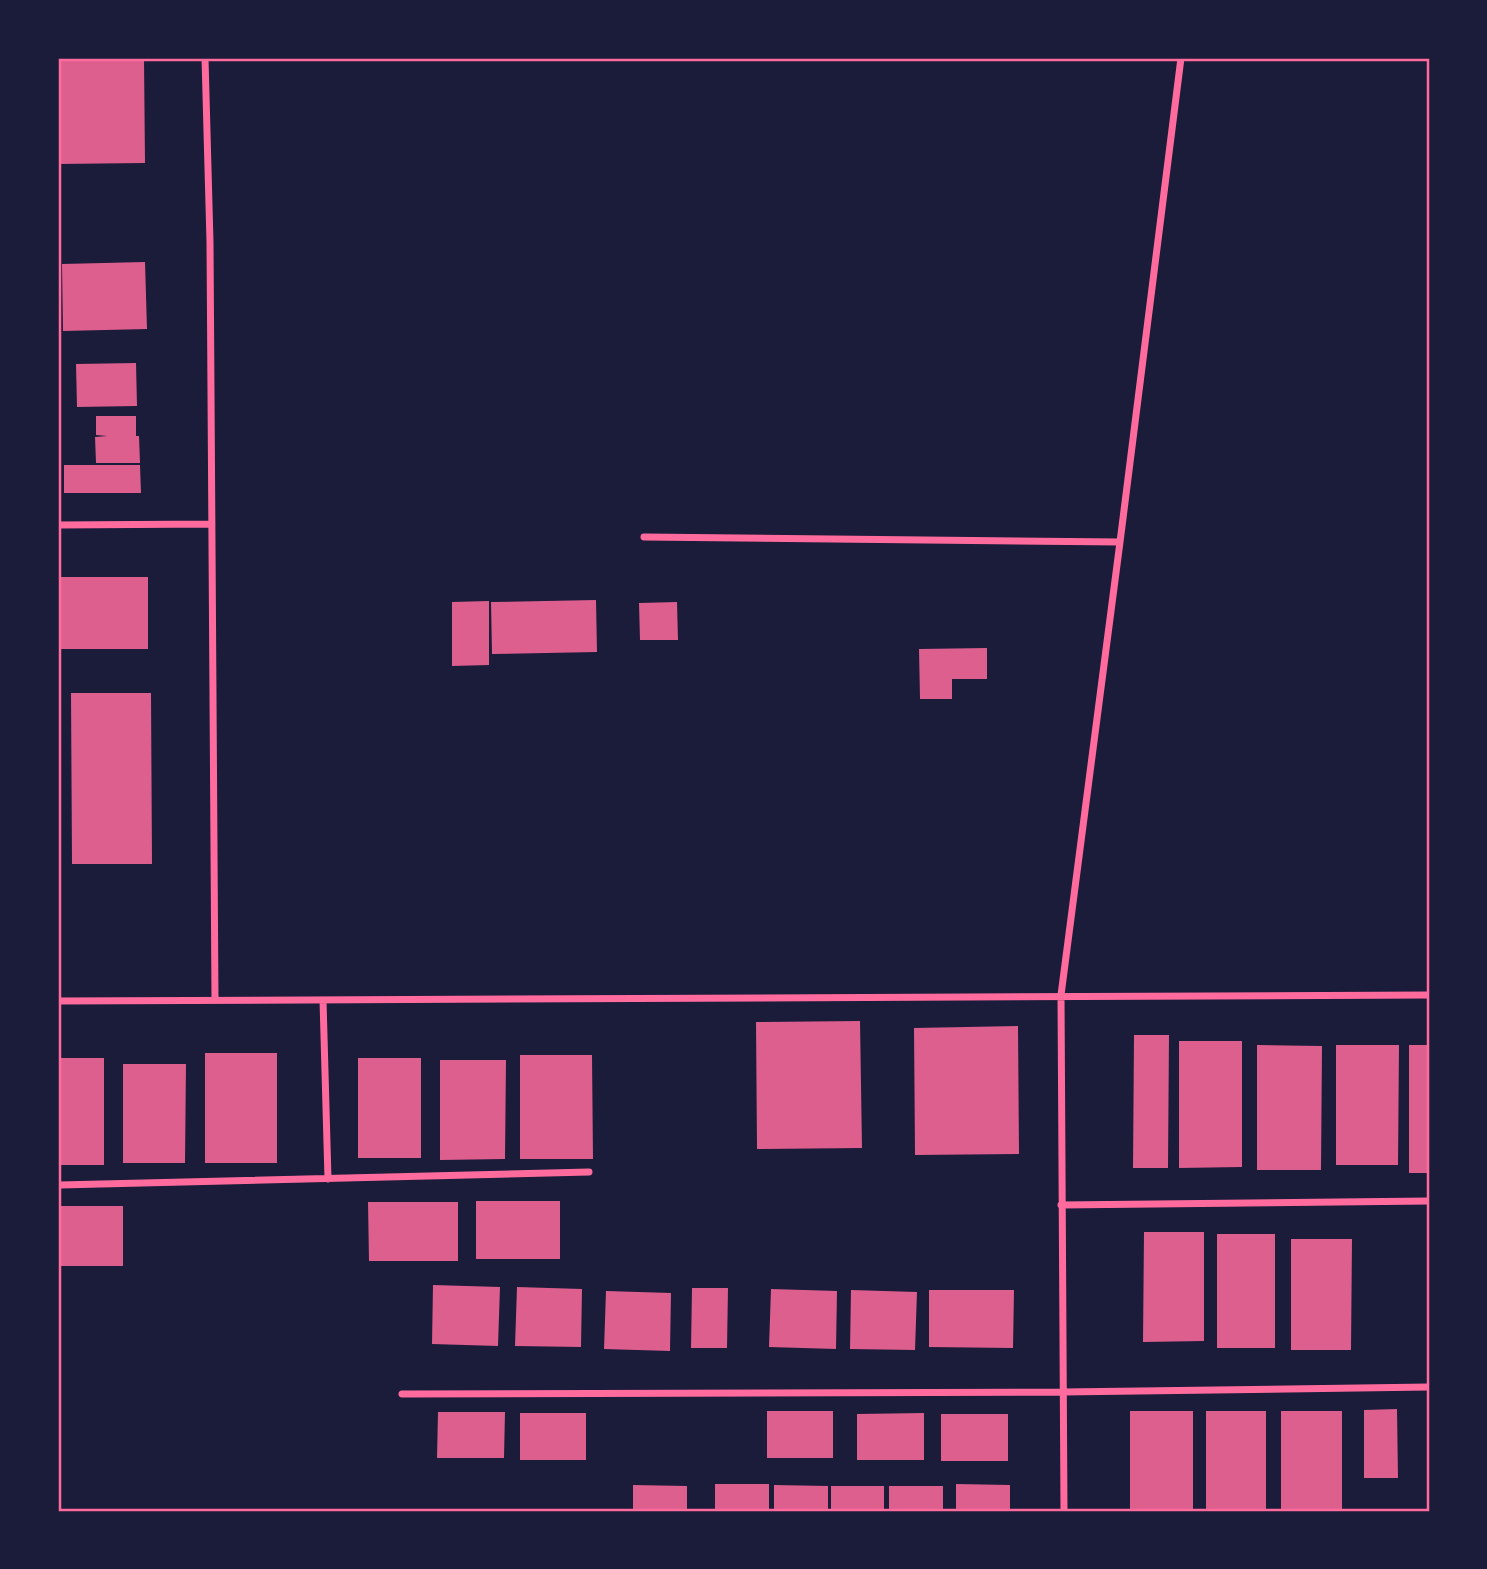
<svg xmlns="http://www.w3.org/2000/svg" width="1487" height="1569" viewBox="0 0 1487 1569" font-family="Karla,sans-serif">
	<style>
		.building { fill: #dd5f8e }
		.lines { fill: none; stroke-linecap: round; stroke-linejoin: round }
		.minor { stroke: #ff6b9d; stroke-width: 7 }
		.neatline { fill: none; stroke: #ff6b9d; stroke-width: 2.5 }
	</style>
	<rect width="100%" height="100%" fill="#1b1b3a"/>
	<path class="building" d="M58,58H144L145,163L58,164Z
		M145,262L147,329L63,331L62,264Z
		M136,363L137,406L77,407L76,364Z
		M96,416H136V436H139L140,463H96L95,437L107,436L96,435Z
		M64,465H140L141,493H64Z
		M58,577H148V649H58Z
		M596,600L597,652L492,654L491,602Z
		M489,601V665L452,666V602Z
		M677,602L678,640H640L639,603Z
		M987,648V679H952V699H920L919,649Z
		M71,693H151L152,864H72Z
		M860,1021L862,1148L757,1149L756,1022Z
		M1018,1026L1019,1154L915,1155L914,1028Z
		M1134,1035H1169L1168,1168H1133Z
		M1179,1041H1242V1167L1179,1168Z
		M1257,1045L1322,1046L1321,1170H1257Z
		M1336,1045H1399L1398,1165H1336Z
		M1409,1045H1429V1173H1409Z
		M205,1053H277V1163H205Z
		M520,1055H592L593,1159H520Z
		M58,1058H104V1165H58Z
		M358,1058H421V1158H358Z
		M440,1060H506L505,1159L440,1160Z
		M123,1064H186L185,1163H123Z
		M476,1201H560V1259H476Z
		M368,1202H458V1261H369Z
		M58,1206H123V1266H58Z
		M1144,1232H1204V1341L1143,1342Z
		M1217,1234H1275V1348H1217Z
		M1291,1239H1352L1351,1350H1291Z
		M433,1285L500,1287L498,1346L432,1344Z
		M517,1287L582,1289L581,1347L515,1346Z
		M692,1288H728L727,1348H691Z
		M771,1289L837,1291L836,1349L769,1347Z
		M851,1290L917,1292L915,1350L850,1349Z
		M929,1290H1014L1013,1348L929,1347Z
		M606,1291L671,1293L670,1351L604,1349Z
		M1397,1409L1398,1478H1364V1410Z
		M767,1411H833V1458H767Z
		M1130,1411H1193V1511H1130Z
		M1206,1411H1266V1511H1206Z
		M1281,1411H1342V1511H1281Z
		M438,1412H505L504,1458H437Z
		M520,1413H586V1460H520Z
		M924,1413V1460H857V1414Z
		M941,1414H1008V1461H941Z
		M715,1484H769V1511H715Z
		M956,1484L1010,1485V1511H956Z
		M633,1485L687,1486V1511H633Z
		M774,1485L828,1486V1511H774Z
		M831,1486H884V1511H831Z
		M889,1486H943V1511H889Z"/>
	<g class="lines">
		<path class="minor" d="M205,58L210,242L215,1000
			M58,525L212,524
			M644,537L1120,542
			M323,1000L328,1179
			M58,1001L1429,995
			M60,1185L589,1172
			M1061,1205L1429,1201
			M402,1394L1063,1392L1429,1387
			M1064,1511L1061,995L1120,542L1181,58"/>
	</g>
	<rect width="1487" height="1569" fill="none" stroke="#1b1b3a" stroke-width="119"/>
	<rect x="60" y="60" width="1368" height="1450" class="neatline"/>
</svg>
